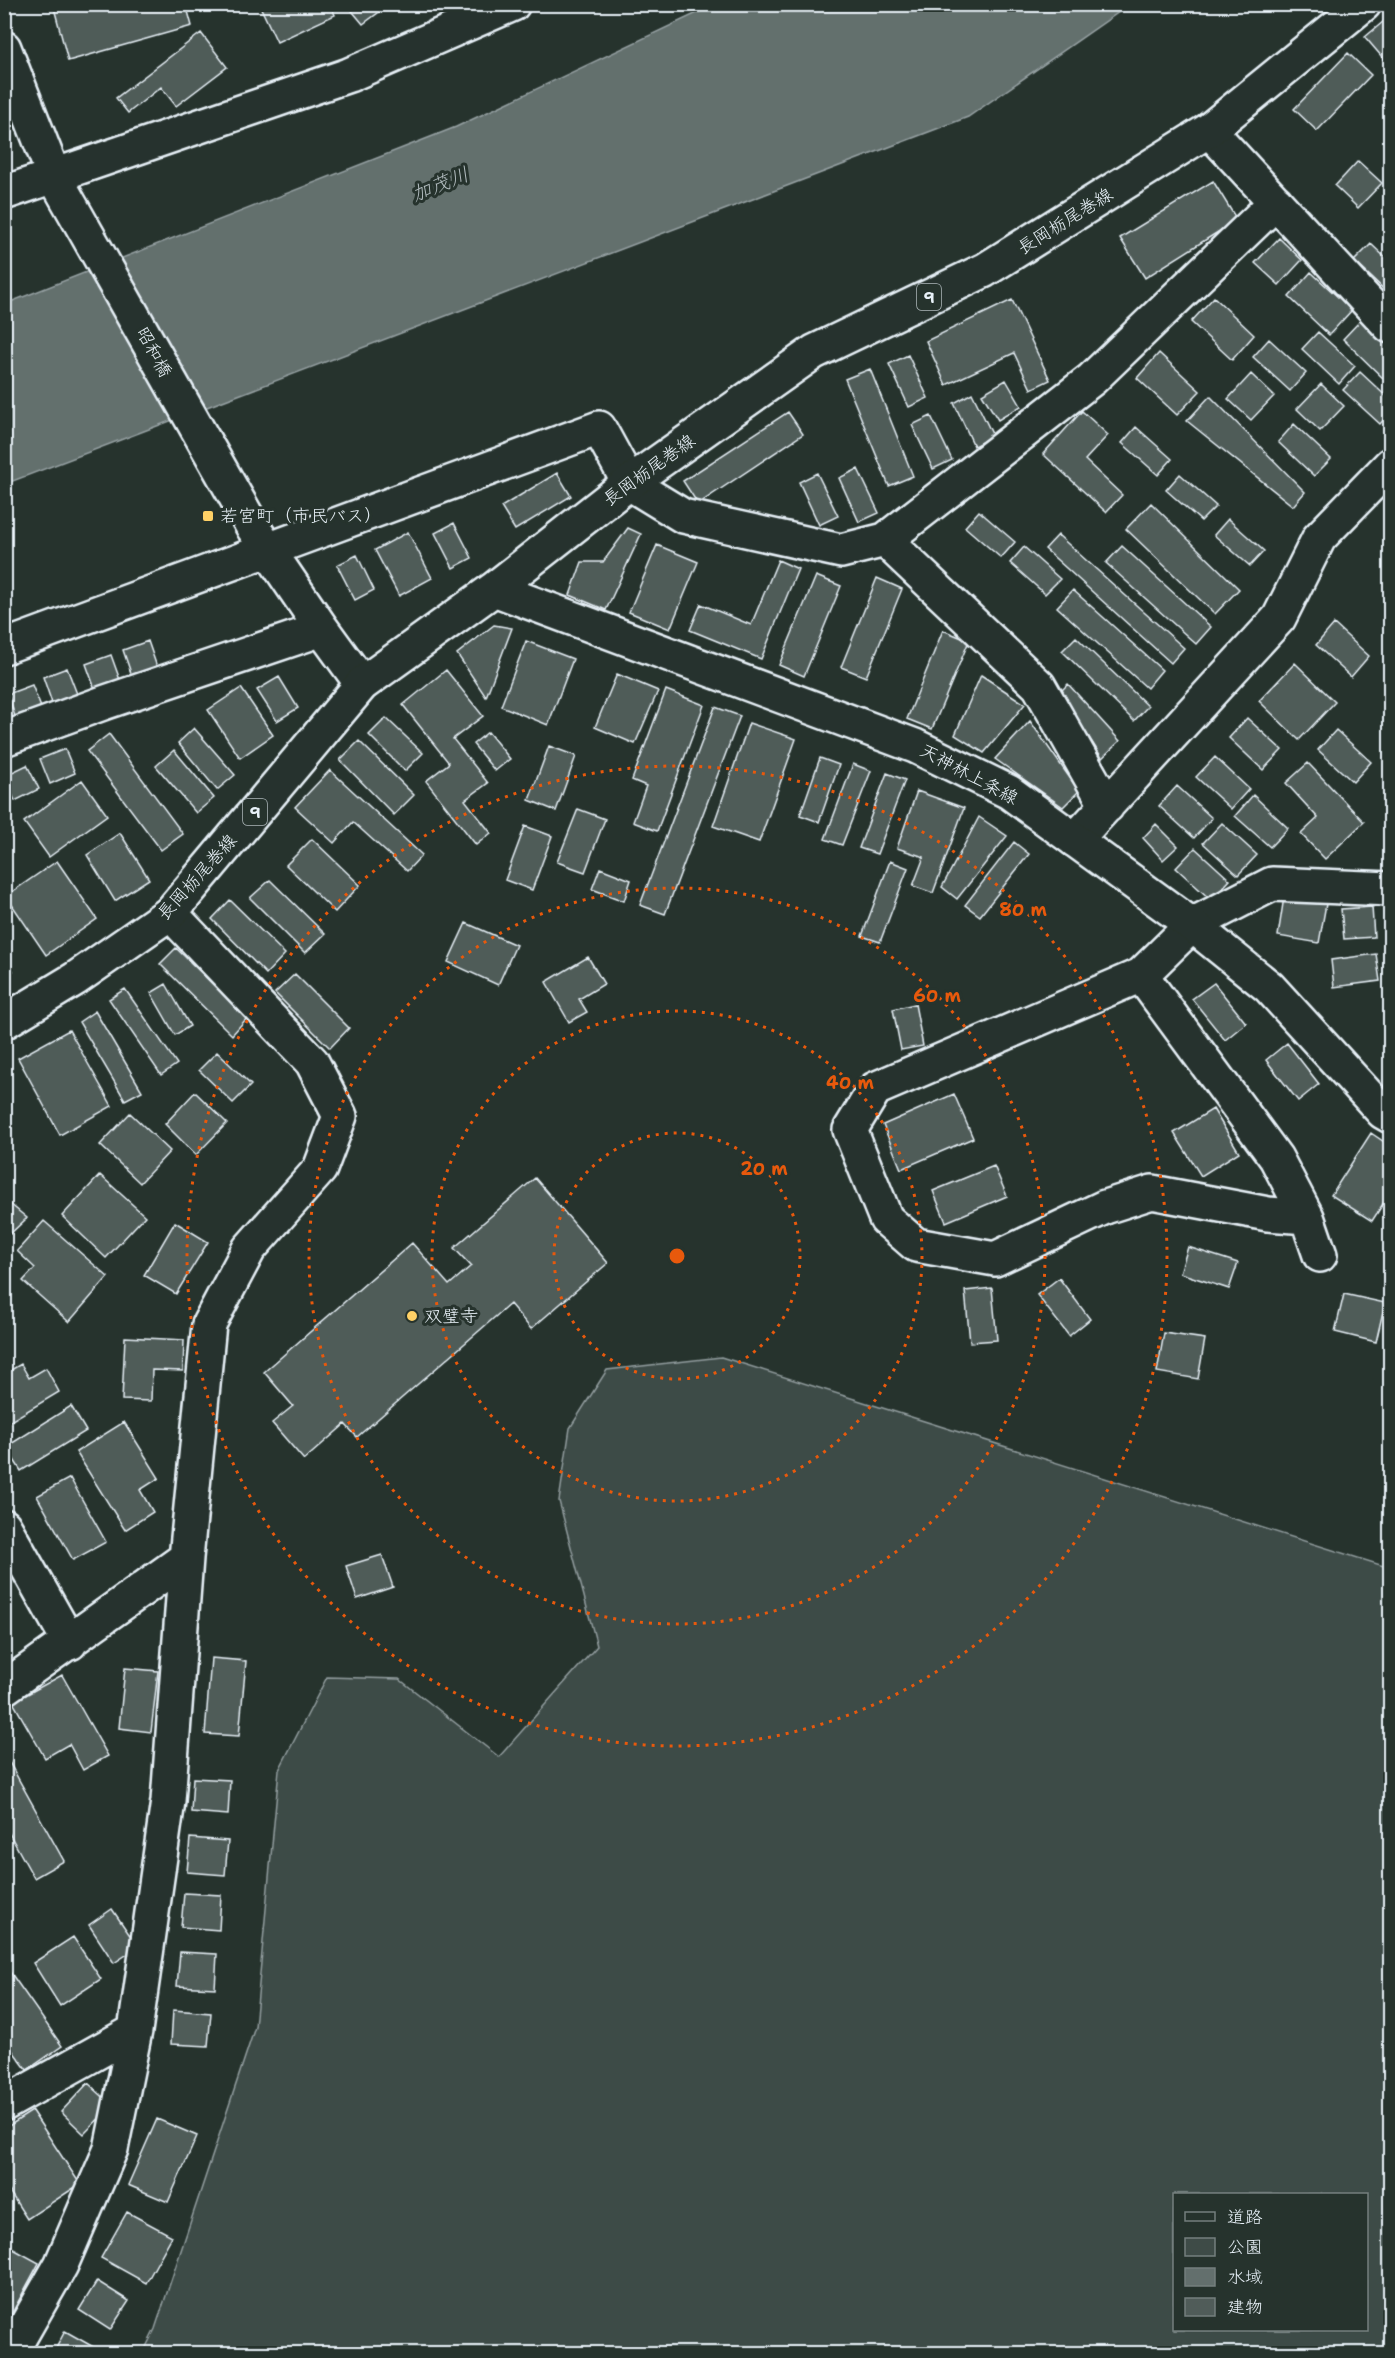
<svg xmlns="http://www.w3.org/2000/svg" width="1395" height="2358" viewBox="0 0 1395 2358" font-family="'Shantell Sans','Klee One',sans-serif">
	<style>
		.green { fill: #3e4b47; stroke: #939ea0; stroke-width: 1.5; fill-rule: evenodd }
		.water { fill: #636f6d; stroke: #98a3a5; stroke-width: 1.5 }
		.building { fill: #505c59; stroke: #e8f1f8; stroke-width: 1.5 }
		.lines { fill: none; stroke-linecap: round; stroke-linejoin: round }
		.minor-casing { stroke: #e8f1f8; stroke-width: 38 }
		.major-casing { stroke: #e8f1f8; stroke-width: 38 }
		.minor { stroke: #26332d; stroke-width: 33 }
		.major { stroke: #26332d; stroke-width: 33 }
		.ring { fill: none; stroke: #e8590c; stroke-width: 3; stroke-dasharray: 3 6 }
		.poi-dot { fill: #ffd166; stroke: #26332d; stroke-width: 2 }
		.labels { text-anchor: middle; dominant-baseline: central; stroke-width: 6; stroke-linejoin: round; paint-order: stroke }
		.shield { fill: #26332d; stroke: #aeb8bb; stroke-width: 1.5 }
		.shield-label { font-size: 16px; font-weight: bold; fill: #e8f1f8 }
		.street-label { font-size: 18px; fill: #e8f1f8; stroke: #26332d }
		.poi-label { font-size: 18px; fill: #e8f1f8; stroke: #26332d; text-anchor: start }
		.water-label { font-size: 20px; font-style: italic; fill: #b3bdc0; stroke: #26332d }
		.centre { fill: #e8590c; stroke: #26332d; stroke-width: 3 }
		.ring-label { font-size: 18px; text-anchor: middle; font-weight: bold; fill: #e8590c; stroke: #26332d; stroke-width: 6; stroke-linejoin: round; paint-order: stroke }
	</style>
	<rect width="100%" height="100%" fill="#26332d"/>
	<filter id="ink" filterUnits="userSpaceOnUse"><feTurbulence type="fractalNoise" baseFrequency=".0167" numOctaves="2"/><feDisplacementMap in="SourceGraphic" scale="12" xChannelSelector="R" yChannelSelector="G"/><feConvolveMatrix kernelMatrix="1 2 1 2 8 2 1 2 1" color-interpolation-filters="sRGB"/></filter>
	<g filter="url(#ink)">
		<path class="green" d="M721,1357L1390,1568V2353H143L155,2329L255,2027L279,1770L327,1677L399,1679L499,1757L597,1646L559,1501L570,1428L607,1370ZM1174,2194H1366V2330H1174Z"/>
		<path class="water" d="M714,5H1129L968,117L5,484V304L456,127Z"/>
		<path class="building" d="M53,4H186L192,26L68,61Z
			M259,4H330L335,15L277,42Z
			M350,4H384L386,7L363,24L348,6Z
			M1390,16V62L1388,64L1365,37Z
			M201,33L227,67L176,106L161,87L128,113L116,98Z
			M1348,53L1371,75L1317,131L1294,109Z
			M1358,161L1382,183L1358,208L1335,186Z
			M1213,181L1237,220L1145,278L1120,238Z
			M1279,238L1302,260L1279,285L1255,263Z
			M1371,244L1390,262V295L1354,261Z
			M1311,272L1352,310L1329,335L1289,297Z
			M1214,297L1254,335L1232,360L1191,322Z
			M1012,300L1050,380L1031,389L1014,353L946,385L926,341Z
			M1361,320L1390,347V385L1343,339Z
			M1318,332L1355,366L1339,384L1302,349Z
			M1269,339L1306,373L1290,391L1253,357Z
			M1159,353L1200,391L1177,415L1137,378Z
			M908,355L928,398L909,407L889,364Z
			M870,369L913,476L889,486L845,379Z
			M1360,372L1390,400V413L1380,424L1343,390Z
			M1251,374L1274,396L1251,420L1228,399Z
			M1006,380L1021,406L998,420L982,394Z
			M1321,384L1344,406L1320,431L1297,409Z
			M972,393L993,436L974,446L954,403Z
			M1210,396L1305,492L1293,506L1187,421Z
			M1082,411L1108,435L1085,460L1122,495L1106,512L1043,454Z
			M788,412L803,434L698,504L683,481Z
			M931,416L952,460L933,469L912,425Z
			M1294,424L1331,459L1314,476L1278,442Z
			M1136,427L1172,459L1158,475L1122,443Z
			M858,469L879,513L859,522L839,478Z
			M557,473L571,496L515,530L501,507Z
			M817,473L838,516L819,525L799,482Z
			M1180,474L1216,506L1201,521L1166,490Z
			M1151,503L1239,589L1215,614L1126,529Z
			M979,511L1015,542L1001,558L965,527Z
			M1228,519L1264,551L1250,566L1214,535Z
			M454,523L472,558L453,568L435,533Z
			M628,528L641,534L606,610L570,595L582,562H603Z
			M408,532L432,578L399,596L375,550Z
			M1058,535L1184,648L1171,663L1045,549Z
			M657,545L698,562L670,629L629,612Z
			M1122,546L1211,627L1196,644L1106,563Z
			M1024,547L1060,579L1045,594L1010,563Z
			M357,555L374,590L355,600L337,565Z
			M778,560L798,569L761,659L690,630L701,604L751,625Z
			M816,576L841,586L804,676L779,665Z
			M877,578L902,589L866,677L841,667Z
			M1073,590L1162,670L1147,688L1057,607Z
			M1334,624L1369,656L1351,677L1316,645Z
			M494,625L512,628L486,697L457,654Z
			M943,630L969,641L932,729L907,719Z
			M1076,637L1148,706L1134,721L1062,651Z
			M148,641L157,667L132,676L123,650Z
			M526,641L573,659L548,725L501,706Z
			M111,655L120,680L95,689L86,664Z
			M1295,663L1335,702L1299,740L1259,701Z
			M67,668L77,694L52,703L43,677Z
			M446,670L483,716L453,739L488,783L465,800L491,833L476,845L426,781L449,763L403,705Z
			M617,674L658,691L635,744L595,727Z
			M981,675L1025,704L984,753L955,735Z
			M279,677L298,708L277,721L257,690Z
			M1068,684L1120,741L1102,758L1060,692Z
			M32,685L42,710L16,720L8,694Z
			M241,688L273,735L240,758L208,710Z
			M666,690L704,705L657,831L633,822L646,786L632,780Z
			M715,707L740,716L665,914L640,905Z
			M386,718L423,753L405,771L369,735Z
			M1247,718L1282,750L1263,770L1229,738Z
			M1030,721L1079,791L1063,807L995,759Z
			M749,723L796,739L759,842L713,826Z
			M194,728L235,775L217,790L178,743Z
			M1336,730L1371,762L1353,782L1318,750Z
			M488,732L510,759L495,771L473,744Z
			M109,734L183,834L161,850L87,751Z
			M359,741L414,795L394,815L340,760Z
			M549,746L576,756L556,811L529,800Z
			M65,749L75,773L50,784L40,759Z
			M174,750L214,798L196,813L156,766Z
			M1215,757L1249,789L1231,809L1196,777Z
			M820,758L839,765L819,822L800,815Z
			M1308,763L1364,822L1325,859L1301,834L1318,818L1286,783Z
			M853,764L871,771L842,845L825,839Z
			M27,765L39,789L15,801L4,776Z
			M330,770L422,855L407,871L353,822L334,843L295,807Z
			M887,773L905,780L877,854L859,848Z
			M82,780L107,815L49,857L24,822Z
			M1177,786L1212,818L1194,838L1159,806Z
			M917,791L964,808L933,893L913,886L924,857L897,848Z
			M1253,795L1288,828L1270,847L1235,816Z
			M578,809L605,819L585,872L557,862Z
			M979,817L1007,836L957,899L942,887Z
			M1222,823L1257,855L1238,875L1203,843Z
			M1156,824L1178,846L1163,860L1143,838Z
			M525,826L552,836L532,890L505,880Z
			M120,833L149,879L115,901L87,855Z
			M312,839L360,885L335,912L286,865Z
			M1014,842L1029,854L980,916L965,905Z
			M1195,848L1230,880L1211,900L1176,868Z
			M57,861L97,919L46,955L6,896Z
			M890,861L908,868L880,942L862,936Z
			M600,868L631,880L624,901L592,889Z
			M270,880L325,934L305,953L250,898Z
			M1284,897L1326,904L1319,943L1278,936Z
			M230,900L285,954L266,974L212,919Z
			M1372,907L1374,937L1344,939L1341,909Z
			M466,923L516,945L498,985L448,962Z
			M176,948L247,1018L232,1035L160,964Z
			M1376,954L1380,981L1334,987L1331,960Z
			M4,955L13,971L4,975Z
			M588,957L604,984L579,999L587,1012L569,1022L546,982Z
			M295,974L349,1028L330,1048L275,993Z
			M1214,983L1246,1023L1225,1040L1192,999Z
			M166,984L190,1026L175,1035L151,993Z
			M125,989L177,1064L161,1075L109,999Z
			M915,1004L923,1046L901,1050L893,1009Z
			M95,1011L142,1091L125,1100L79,1022Z
			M69,1030L112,1106L60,1135L18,1058Z
			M1287,1043L1319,1084L1298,1101L1266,1060Z
			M217,1052L251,1085L233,1103L199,1070Z
			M195,1092L227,1123L196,1155L165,1124Z
			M954,1094L973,1138L901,1169L883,1125Z
			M1213,1109L1239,1152L1201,1176L1174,1133Z
			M130,1113L170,1151L140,1183L100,1145Z
			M1371,1133L1390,1146V1193L1372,1221L1331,1195Z
			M994,1166L1007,1196L946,1222L933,1191Z
			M100,1175L145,1216L106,1258L62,1216Z
			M535,1178L608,1263L531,1329L510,1304L357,1437L345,1424L304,1460L272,1423L293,1406L264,1372L412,1243L449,1285L471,1266L454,1248Z
			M4,1199L27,1218L10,1234L4,1230Z
			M44,1221L108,1277L69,1322L23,1281L35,1268L17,1251Z
			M175,1222L208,1242L176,1294L144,1275Z
			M1188,1247L1238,1263L1229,1289L1180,1273Z
			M1059,1278L1090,1319L1069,1336L1037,1295Z
			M992,1288L997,1340L970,1342L965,1291Z
			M1344,1294L1385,1303L1376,1342L1335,1332Z
			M1164,1333L1205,1339L1198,1379L1157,1372Z
			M125,1337L184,1340L183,1371L152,1370L151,1401L122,1400Z
			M21,1364L29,1378L46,1368L59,1392L4,1425V1374Z
			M71,1406L86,1431L21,1471L6,1447Z
			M124,1422L159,1478L140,1490L153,1512L125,1530L76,1452Z
			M70,1478L106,1542L73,1560L37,1496Z
			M382,1555L393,1587L357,1599L346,1566Z
			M211,1658L246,1661L239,1736L205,1734Z
			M125,1668L158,1671L151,1732L119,1728Z
			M62,1675L108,1756L83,1770L69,1744L45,1758L13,1702Z
			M4,1753L64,1861L34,1878L4,1824Z
			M193,1778L230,1780L228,1815L191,1812Z
			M190,1838L228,1841L225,1875L187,1872Z
			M184,1893L221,1895L219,1930L181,1927Z
			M112,1909L138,1947L114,1963L89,1925Z
			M73,1937L101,1979L60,2006L33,1963Z
			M180,1952L217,1954L215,1988L177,1986Z
			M8,1969L62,2046L27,2070L4,2039V1972Z
			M173,2010L211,2013L208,2046L171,2044Z
			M88,2083L112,2105L84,2134L61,2112Z
			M32,2111L80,2184L27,2219L4,2183V2129Z
			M157,2119L197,2136L168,2202L128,2185Z
			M127,2212L172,2236L146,2283L101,2258Z
			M6,2245L39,2263L4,2328V2248Z
			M97,2281L129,2301L110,2330L79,2310Z
			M65,2331L106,2354H53Z"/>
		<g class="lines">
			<g class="minor-casing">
				<path id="minor" d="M4,48L54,176L254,529L322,629L362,684
					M1209,130L1390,326
					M4,193L349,75L513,4
					M885,540L1039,686L1107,806
					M4,647L599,428L629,483L683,516L841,551L885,540L1092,379L1276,202
					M4,739L106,702L322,629
					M1075,840L1279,618L1319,538L1390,465
					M170,913L312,1062L340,1116L320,1169L249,1249L209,1324L186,1558
					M1141,975L1276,1158L1307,1217L1320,1255
					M1307,1217L1268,1214L1152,1192L1105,1207L995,1259L916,1245L886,1219L850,1130L875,1089L1141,975L1192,925L1272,884L1390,889
					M4,1526L70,1643
					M4,1688L186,1558L168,1801L135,2031L111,2149L61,2265L10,2354
					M4,2104L135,2031"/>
			</g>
			<g class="major-casing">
				<path id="major" d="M494,589L915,746L1009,792L1192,925L1269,987L1383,1112L1390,1116
					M4,1022L75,979L170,913L362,684L494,589L629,483L814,352L985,270L1209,130L1364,4"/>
			</g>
			<use href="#minor" class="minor"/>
			<use href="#major" class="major"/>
		</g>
	</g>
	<g class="ring">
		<circle cx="677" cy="1256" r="123"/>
		<circle cx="677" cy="1256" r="245"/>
		<circle cx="677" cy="1256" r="368"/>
		<circle cx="677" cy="1256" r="490"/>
	</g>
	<g class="poi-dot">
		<rect x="202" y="510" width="12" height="12" rx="3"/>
		<circle cx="412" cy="1316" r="6"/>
	</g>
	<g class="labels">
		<g class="shield">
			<rect x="917" y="284" width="24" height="26" rx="4.5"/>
			<rect x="243" y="799" width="24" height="26" rx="4.5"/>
		</g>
		<g class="shield-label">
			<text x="929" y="297">9</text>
			<text x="255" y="812">9</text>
		</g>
		<g class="street-label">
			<text transform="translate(1065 221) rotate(-32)">長岡栃尾巻線</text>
			<text transform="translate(154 352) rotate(61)">昭和橋</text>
			<text transform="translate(649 470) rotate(-36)">長岡栃尾巻線</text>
			<text transform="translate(969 774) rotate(28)">天神林上条線</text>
			<text transform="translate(197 877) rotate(-48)">長岡栃尾巻線</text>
		</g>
		<g class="poi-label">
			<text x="220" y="516">若宮町（市民バス）</text>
			<text x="424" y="1316">双璧寺</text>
		</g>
		<g class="water-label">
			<text transform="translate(440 184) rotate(-22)">加茂川</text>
		</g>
	</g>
	<circle cx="677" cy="1256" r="9" class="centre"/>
	<g class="ring-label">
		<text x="1023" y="916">80 m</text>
		<text x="937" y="1002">60 m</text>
		<text x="850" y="1089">40 m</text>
		<text x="764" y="1175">20 m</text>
	</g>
	<rect width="1395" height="2358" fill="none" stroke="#26332d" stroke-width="24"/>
	<rect x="12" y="12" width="1371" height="2334" fill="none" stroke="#e8f1f8" stroke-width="2" filter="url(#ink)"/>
	<rect x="1173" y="2193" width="195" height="138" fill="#26332d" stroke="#747f7e" stroke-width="1.5"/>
	<rect x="1185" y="2212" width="30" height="9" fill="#26332d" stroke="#747f7e" stroke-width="1.5"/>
	<text x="1227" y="2223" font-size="18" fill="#e8f1f8">道路</text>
	<rect x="1185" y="2238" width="30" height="18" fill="#3e4b47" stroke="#747f7e" stroke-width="1.5"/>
	<text x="1227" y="2253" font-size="18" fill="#e8f1f8">公園</text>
	<rect x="1185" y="2268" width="30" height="18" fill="#636f6d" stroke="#747f7e" stroke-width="1.5"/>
	<text x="1227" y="2283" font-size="18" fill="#e8f1f8">水域</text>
	<rect x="1185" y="2298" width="30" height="18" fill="#505c59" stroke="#747f7e" stroke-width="1.5"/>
	<text x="1227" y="2313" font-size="18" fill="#e8f1f8">建物</text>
</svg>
